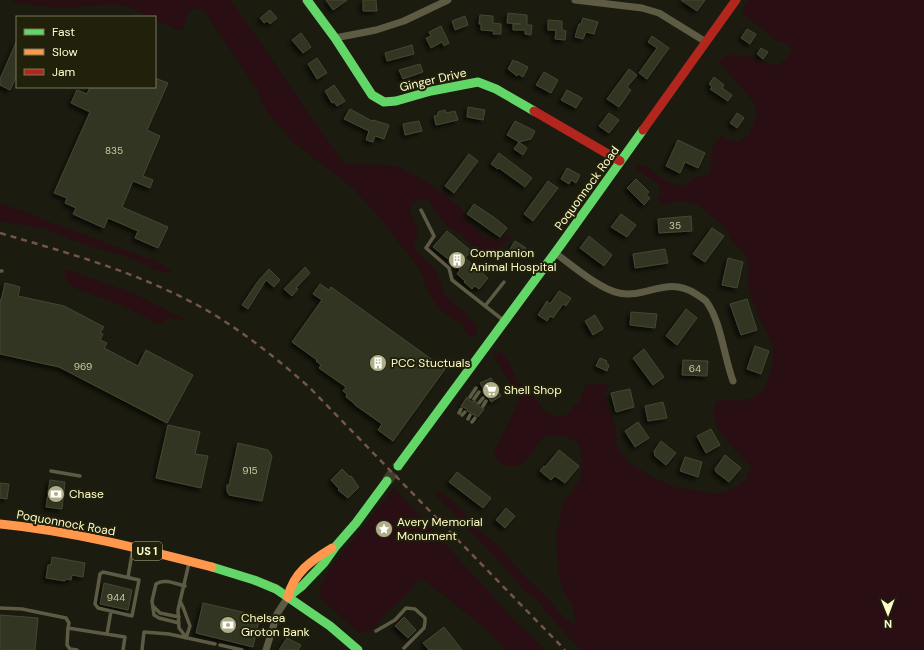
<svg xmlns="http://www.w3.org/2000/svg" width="924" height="650" viewBox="0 0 924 650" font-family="'DM Sans',sans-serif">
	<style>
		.green { fill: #290f13 }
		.building { fill: #333424; stroke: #464731; filter: url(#shadow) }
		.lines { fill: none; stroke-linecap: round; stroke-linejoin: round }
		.secondary-tunnel { stroke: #3d3d2c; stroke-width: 11; stroke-dasharray: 11 5.5; stroke-linecap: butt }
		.lane { stroke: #5d5b44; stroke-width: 3.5 }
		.street { stroke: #5d5b44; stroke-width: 7 }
		.fast { stroke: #63d668; stroke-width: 9 }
		.slow { stroke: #ff974d; stroke-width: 9 }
		.jam { stroke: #b3261e; stroke-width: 9 }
		.rail { stroke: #735547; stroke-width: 2.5; stroke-dasharray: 6 5; stroke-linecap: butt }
		.labels { text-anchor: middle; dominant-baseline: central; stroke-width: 4; stroke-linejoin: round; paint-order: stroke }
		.number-label { font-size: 10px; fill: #cccba0 }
		.shield { fill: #20200b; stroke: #bcbb91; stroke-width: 1 }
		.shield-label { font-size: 11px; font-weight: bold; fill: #fffdca }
		.street-label { font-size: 12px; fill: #fffdca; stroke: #20200b }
		.poi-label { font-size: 12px; fill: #fffdca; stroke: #20200b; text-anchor: start }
	</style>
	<defs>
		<filter id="shadow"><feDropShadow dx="-3" dy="3" stdDeviation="2" flood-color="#0009"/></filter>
	</defs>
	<rect width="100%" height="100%" fill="#1b1b10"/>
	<path class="green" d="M12,0H231L344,164L382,165L399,167L434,186L462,209L463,214L470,223L484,236L497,242L509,234L510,238C502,244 497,254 486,254L480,250L471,245L456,230L448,227L437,214L428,199H420L412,203C408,213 414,219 417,229C418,235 415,242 413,248L436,271L444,294L456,306L464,311L478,328L474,338L469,336L461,324L443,312L435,303L425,287L424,279L419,269L377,214L352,187L295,144L269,115L262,103L257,89L203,9H194L188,12L183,30H178L155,20V17C142,17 133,6 121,5C101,3 82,8 63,8C47,8 30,4 14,2Z
		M748,0H924V650H581L553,620L535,597L526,593L515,579L486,547L435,494L438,490L457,505L476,527L498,546L522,574L549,600L564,618L576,624L572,604L565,595L559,578L556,536L562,505L580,479L582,464L579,443C566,436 558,433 543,437L527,460L516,466H507L500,463L493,454L520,399L494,356L501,352L509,363L517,382L530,391L545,412L556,417L567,415L574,405L579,402L585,385L609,384L605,395L607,404L615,426L617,448L632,465L654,478L674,487L717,494L734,488L746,480L751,467C738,452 703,424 717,401L727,399L741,401L753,397L762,392L767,384L772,365L773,347L768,334L760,320L748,287L749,269L747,258L744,252L732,241L729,234L723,226L701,207L693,203L685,201H673L663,205L657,200C669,182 644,178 636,168L637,165H644L667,182L681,186L687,184L693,178L706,176L710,172C712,156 708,149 721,136L733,142L740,141L748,136L753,124L757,114L753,101L719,62L722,58C738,49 761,63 777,65L786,59L788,55L791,53V48L787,43L776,40L743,14L744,6Z
		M0,203L159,263L171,271L169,273L162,272L127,257L83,244L45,229L0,221Z
		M68,270L133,293L185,320L169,318L161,324H158L124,306L74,288C68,283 64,279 65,271Z
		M394,488L516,622L545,650H505L485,628L425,581L421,580L416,583L370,631L359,633L321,599L320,589L328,571Z"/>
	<path class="building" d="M326,0H347L333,10Z
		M363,0H376L377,11H363Z
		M681,0H705L697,11Z
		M270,10L277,18L270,24L267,21L264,23L260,18Z
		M508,13L527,15V25H532L531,35L525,34V30H513V24H521L507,23Z
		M480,15L493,16V23L501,24V34H493L494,31L481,30V24H479Z
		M465,16L468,25L455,30L452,21Z
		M583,18L598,22L594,34L586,32L583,39L575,37L579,24H581Z
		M548,20L562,21V30L566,31L565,40L555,39L556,30H548Z
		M441,26L449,43L444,46L442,42L431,48L426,38L431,36L429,32Z
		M747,29L756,34L750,44L741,38Z
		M301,33L311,47L303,53L292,40Z
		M652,36L669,48L647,79L639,73L657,48L648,42Z
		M17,40V75L10,90L0,85V79Z
		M412,45L414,54L387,61L385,53Z
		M761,48L768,52L763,59L757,54Z
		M317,58L327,73L317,79L308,64Z
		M513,60L516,62V61L528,67L523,77L518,74L517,76L508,69Z
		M420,64L423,72L403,79L399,70Z
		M629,69L637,75L627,87L631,90L619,107L607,99Z
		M544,72L558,80L551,93L536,85Z
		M714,77L724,85L722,88L732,95L728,101L710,89L712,87L709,84Z
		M155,78L168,83L147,130L160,136L143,176L153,180L150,188L133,181L122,207L168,227L158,248L135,238L138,231L108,218L104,228L73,214L76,208L65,203L67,198L54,193L90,112L71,103L77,90L87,94L90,87H155Z
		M334,85L345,101L337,106L334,102L332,103L325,91Z
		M567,90L582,98L576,108L561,100Z
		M468,107L485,110L483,120L467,117Z
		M350,109L372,121L373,120L389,125L384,139L375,136L373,142L366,140L369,131L344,119Z
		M445,110L446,113L455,111L458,120L436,125L434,116L438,115V112Z
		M609,113L619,120L609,133L599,126Z
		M737,113L744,118L737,128L730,123Z
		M419,121L422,131L405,135L403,124Z
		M515,121L535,131L531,139L519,142L507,135Z
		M678,140L705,153L698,168L685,162L680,173L666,166Z
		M519,142L527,148L523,155L514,149Z
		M499,153L532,178L525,187L499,168L498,169L491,164Z
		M469,154L478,161L454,193L445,186Z
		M567,168L580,175L576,183L571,180L569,184L561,179Z
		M636,179L649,192L646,195L650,198L644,205L627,188Z
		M548,181L558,188L533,221L524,214Z
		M474,204L495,218L507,228L500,237L467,214Z
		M621,214L636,225L627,237L611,227Z
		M691,216L692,231L659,233L658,219Z
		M712,228L724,236L705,262L693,254Z
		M447,231L471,251L465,258L488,278L479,289L475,286L472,289L464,282L465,281L457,274L460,270L457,267V266L433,247Z
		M589,236L612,255L604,266L580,248Z
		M515,241L526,248L521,256L510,249Z
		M665,249L668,263L635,268L633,254Z
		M728,258L743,262L737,288L722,285Z
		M305,267L310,273L296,288L298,289L292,296L284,289Z
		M269,269L280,280L274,287L266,280L248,309L242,305L258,281Z
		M5,283L20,287L18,296L64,306L104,327L100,333L103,334L100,340L107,343L104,348L138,366L146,350L193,375L167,423L59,367L0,354V299L1,300Z
		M320,284L329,290L331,287L445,369L393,441L378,430L382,424L355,405V404L346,397L347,394L343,391L346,387L319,368L321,365L316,361L317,360L292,342L322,300L313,294Z
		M559,291L571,298L566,306L563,304L553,318L550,316L547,321L538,315L547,301L550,304Z
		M747,299L757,330L741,335L730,304Z
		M686,309L697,318L677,345L666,336Z
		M631,312L657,314L655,328L630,325Z
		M595,315L603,329L593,335L585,321Z
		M755,346L769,351L761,374L747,369Z
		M644,349L664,377L653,385L633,358Z
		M600,358L607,361L606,363L609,365L607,371L596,366Z
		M683,360L708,361L707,376L682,375Z
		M491,378L501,396L491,402L480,383Z
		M630,389L634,407L616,412L611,393Z
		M467,397L468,399L472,402L476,401L477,405L484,409L478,417L476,415H473L471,412H468L467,409L461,406Z
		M663,402L667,418L648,421L645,406Z
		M638,422L649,438L635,447L625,431Z
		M168,425L200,432L195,454L208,456L201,488L156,478Z
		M711,429L720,445L706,453L697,436Z
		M661,441L676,453L666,465L655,456L654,451Z
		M238,443L268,450L272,456L262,501L229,495L227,491V485H229Z
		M559,450L579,466L565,483L555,476L551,480L540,471L544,466L545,467Z
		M725,455L741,468L729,482L716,472L715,469Z
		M685,457L702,462L698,477L680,471Z
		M342,469L350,477L351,476L359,487L348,498L338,490L339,489L331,480Z
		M457,472L491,498L483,508L449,482Z
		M50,480L65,482L62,509L46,507Z
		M0,483L9,484L7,499L0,498Z
		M506,508L515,516L505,528L496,520Z
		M52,557L85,563L83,577L72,575L71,580L66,579L65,581L46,578L48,565H51Z
		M104,583L132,590L128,610L100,604Z
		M203,603L260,616L253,647L196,633Z
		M0,615L38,618L35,650H0Z
		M404,617L416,630L408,638L395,626Z
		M444,627L462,650H429L423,643Z
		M287,638L301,645L298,650H279Z"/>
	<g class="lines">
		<path class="secondary-tunnel" d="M387,481L398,466"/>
		<path class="lane" d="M421,210L434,236L426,248L449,268L452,280L503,320
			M0,271H2
			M485,306L504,282
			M470,397L476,388
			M474,399L479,392
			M479,403L483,398
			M483,406L486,401
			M459,413L461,409
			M462,415L465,412
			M468,419L470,415
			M472,422L475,418
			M51,471L80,476
			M103,572L139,580L132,616L98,608L95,604L100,574Z
			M128,577L133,548
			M180,601L183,607L190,626L186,638
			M153,606L160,613L179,617
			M0,608L22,609L66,618L69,623L68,628L125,637L123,650
			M179,623L159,618L154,615L152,601L156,584C164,578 176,584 185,586
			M68,628L67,645L70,649L77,650
			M376,631L395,620L406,608L415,609L425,618V622L424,628L404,648
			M107,634L111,611
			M186,637L179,628L178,610L189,563
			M220,645L242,650
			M142,650L144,632L169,634L215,644"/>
		<path class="street" d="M575,0L642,8L659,13L706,42
			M335,38L376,30L404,21L448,0
			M555,253C572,265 599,289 619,293C647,299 666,275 696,294C699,296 703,298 706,301C721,321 724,357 733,381
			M266,650L277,614L288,597"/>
		<path class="fast" d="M307,0L335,38L372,95L384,102L396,101L431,91L478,82L496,89L534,111
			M398,466L560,246L643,130
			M212,567L254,580L276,589L330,626L358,650
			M288,597L302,586L324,563L336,546L356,523L387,481"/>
		<path class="slow" d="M0,524C72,531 142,549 212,567
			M288,597C293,573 312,560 332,548"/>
		<path class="jam" d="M534,111L620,161
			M643,130L736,0"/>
		<path class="rail" d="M0,233C75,255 151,276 218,317C251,338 281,362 310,388L565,650"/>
	</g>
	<defs>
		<g id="building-disc" transform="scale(0.9)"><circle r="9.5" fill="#afae89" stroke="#20200b"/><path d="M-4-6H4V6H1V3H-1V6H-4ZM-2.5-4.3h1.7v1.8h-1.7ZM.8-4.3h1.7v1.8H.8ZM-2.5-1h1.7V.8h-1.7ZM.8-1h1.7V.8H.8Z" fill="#fff"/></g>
		<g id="supermarket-disc" transform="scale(0.9)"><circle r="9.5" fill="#afae89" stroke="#20200b"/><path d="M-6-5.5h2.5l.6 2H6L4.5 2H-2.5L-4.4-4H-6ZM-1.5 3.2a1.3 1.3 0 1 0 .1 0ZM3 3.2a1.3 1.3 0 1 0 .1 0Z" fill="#fff"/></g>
		<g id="bank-disc" transform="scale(0.9)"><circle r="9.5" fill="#afae89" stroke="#20200b"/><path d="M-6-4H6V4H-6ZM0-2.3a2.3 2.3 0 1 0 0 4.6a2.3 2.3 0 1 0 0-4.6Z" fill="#fff"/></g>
		<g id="sight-disc" transform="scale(0.9)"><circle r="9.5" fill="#afae89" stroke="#20200b"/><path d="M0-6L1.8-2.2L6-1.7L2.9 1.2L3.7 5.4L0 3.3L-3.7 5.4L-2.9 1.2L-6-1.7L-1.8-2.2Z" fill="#fff"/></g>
	</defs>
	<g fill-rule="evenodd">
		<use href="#building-disc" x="457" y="260"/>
		<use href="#building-disc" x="378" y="363"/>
		<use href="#supermarket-disc" x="491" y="390"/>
		<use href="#bank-disc" x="56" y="494"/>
		<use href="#sight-disc" x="384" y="529"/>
		<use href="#bank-disc" x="228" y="625"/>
	</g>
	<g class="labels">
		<g class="number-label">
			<text x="114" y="150">835</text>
			<text x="675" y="225">35</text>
			<text x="83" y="366">969</text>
			<text x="695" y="368">64</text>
			<text x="250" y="470">915</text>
			<text x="116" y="597">944</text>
		</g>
		<rect class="shield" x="132" y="542" width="30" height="18" rx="3"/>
		<g class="shield-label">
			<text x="147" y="551">US 1</text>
		</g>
		<g class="street-label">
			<text transform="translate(433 80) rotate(-13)">Ginger Drive</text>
			<text transform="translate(587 188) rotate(-54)">Poquonnock Road</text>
			<text transform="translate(66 523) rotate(10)">Poquonnock Road</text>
		</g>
		<g class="poi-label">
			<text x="470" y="253">Companion<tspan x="470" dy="14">Animal Hospital</tspan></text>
			<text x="391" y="363">PCC Stuctuals</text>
			<text x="504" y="390">Shell Shop</text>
			<text x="69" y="494">Chase</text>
			<text x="397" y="522">Avery Memorial<tspan x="397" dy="14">Monument</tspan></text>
			<text x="241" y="618">Chelsea<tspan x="241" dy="14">Groton Bank</tspan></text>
		</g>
	</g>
	<rect x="16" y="16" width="140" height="72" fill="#20200b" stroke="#797857"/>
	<rect x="24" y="29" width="20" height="6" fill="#63d668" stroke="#797857"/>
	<text x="52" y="36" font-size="12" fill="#fffdca">Fast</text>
	<rect x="24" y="49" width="20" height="6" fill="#ff974d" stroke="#797857"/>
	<text x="52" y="56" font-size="12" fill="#fffdca">Slow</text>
	<rect x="24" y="69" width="20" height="6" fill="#b3261e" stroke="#797857"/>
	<text x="52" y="76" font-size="12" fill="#fffdca">Jam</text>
	<g transform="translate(888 614) rotate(179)" stroke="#20200b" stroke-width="3" paint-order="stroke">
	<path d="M0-3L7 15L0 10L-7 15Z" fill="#fffdca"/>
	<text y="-6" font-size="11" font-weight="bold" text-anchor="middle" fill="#fffdca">N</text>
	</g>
</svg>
